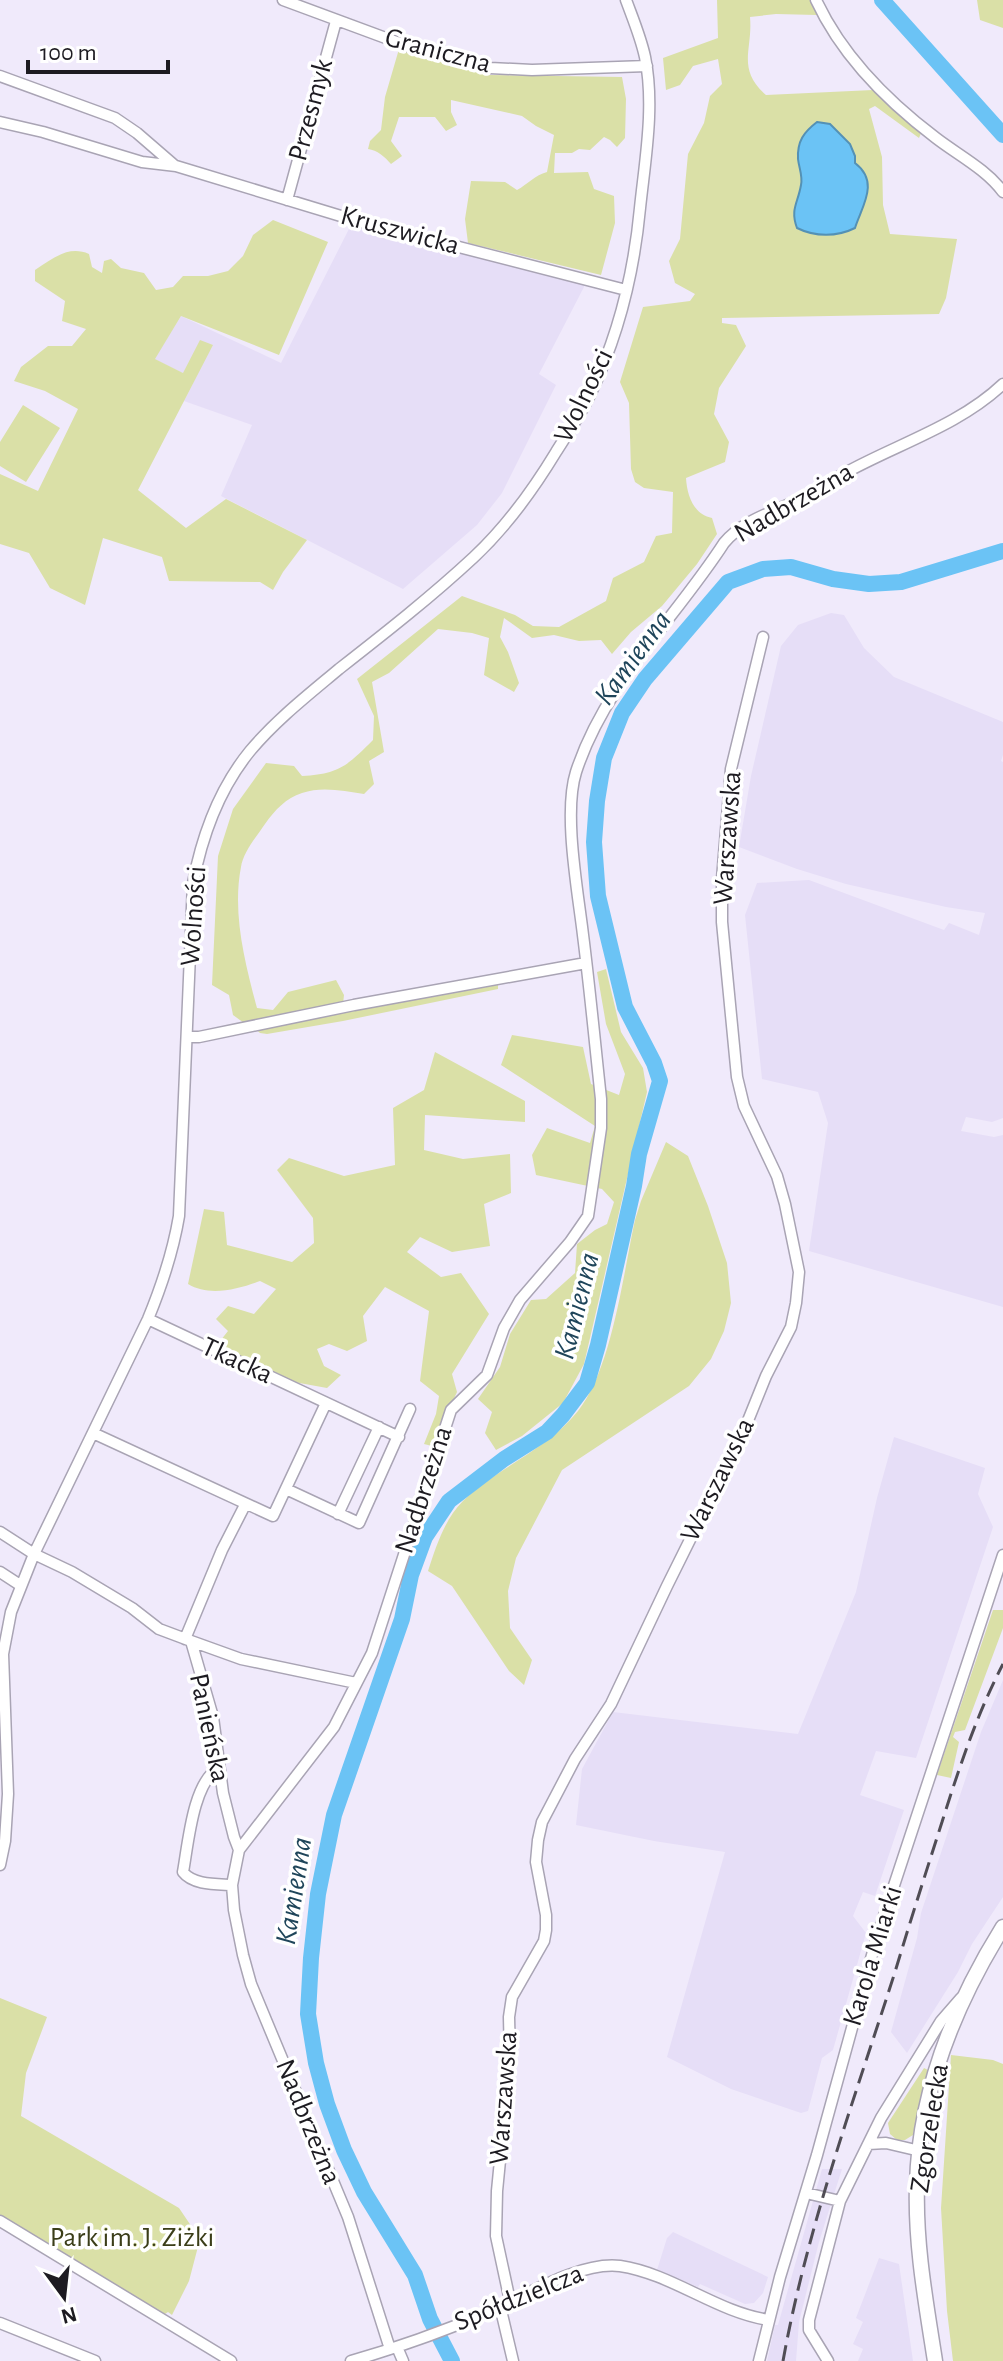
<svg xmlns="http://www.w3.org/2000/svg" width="1003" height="2361" viewBox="0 0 1003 2361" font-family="'Alegreya Sans',sans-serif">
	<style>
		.built { fill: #e6def7 }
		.green { fill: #dae0a7 }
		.water { fill: #6bc3f5; stroke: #5491b5; stroke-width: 2 }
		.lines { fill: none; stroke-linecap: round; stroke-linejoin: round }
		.river { stroke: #6bc3f5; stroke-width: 16 }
		.minor-casing { stroke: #a9a4b4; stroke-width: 13 }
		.major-casing { stroke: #a9a4b4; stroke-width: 17 }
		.minor { stroke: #fff; stroke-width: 10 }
		.major { stroke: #fff; stroke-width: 14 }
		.rail { stroke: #504d55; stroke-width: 3; stroke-dasharray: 16 8; stroke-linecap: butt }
		.labels { text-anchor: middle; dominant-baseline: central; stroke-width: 7; stroke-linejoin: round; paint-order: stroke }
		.street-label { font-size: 28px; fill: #1d1b21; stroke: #fff }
		.park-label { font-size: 28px; fill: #3b3e19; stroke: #fff }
		.water-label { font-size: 30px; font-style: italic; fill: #1f455a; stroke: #fff }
	</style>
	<rect width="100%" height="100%" fill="#f0eafb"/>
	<path class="built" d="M351,225L585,285L539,374L556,385L502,493L477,525L403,589L221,496L252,425L184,401L195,379L154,359L181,316L281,363Z
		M831,613L844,615L864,648L894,677L1003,722V755L1001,761L1003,762V1118L992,1122L966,1117L961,1131L994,1137L1003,1135V1307L809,1251L828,1123L818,1092L762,1079L745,915L757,883L809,880L944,930L949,923L979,935L985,913L946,907L846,884L797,869L739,847L751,776L781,646L798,625Z
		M894,1437L985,1468L978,1494L993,1527L916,1758L876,1751L860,1795L904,1810L875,1896L863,1892L853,1916L866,1933L833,2050L822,2058L808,2111L801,2113L731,2089L667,2057L725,1852L654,1841L576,1825L582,1769L613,1712L798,1734L856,1592L877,1498Z
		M1003,1680V1897L972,1944L958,1972L907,2053L891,2032L917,1938L921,1913L981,1732Z
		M822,2169H842L819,2242L799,2322L796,2361H767L775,2325H778Z
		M673,2232L768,2277L763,2293L754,2303L745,2304L700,2284L698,2287L657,2270L667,2238Z
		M879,2258L899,2264L913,2361H858L863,2349L853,2344L863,2322L856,2318Z"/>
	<path class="green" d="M717,0H810L817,15L776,14L750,17C753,50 736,68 766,95L873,90L922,131L919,138L875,106L869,109L882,157L883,205L890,234L957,239L946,298L939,314L722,318V323L736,325L746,346L719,388L714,414L729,442L725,462L686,478C687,495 693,514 712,518L717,534L697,564L662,606L631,632L612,654L601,640L579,641L554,635L532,638L504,618L500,637L508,652L519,683L514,692L484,675L489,638L472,633L438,629L389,673L372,682L384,752L369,761L374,784L364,794C344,791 322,786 302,793C286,798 275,810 265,824C257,836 243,852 241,867C232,913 245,963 257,1008L273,1010L288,992L336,980L344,995L342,1013L498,985V989L343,1021L267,1034L260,1033L248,1022L244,1023L233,1015L229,995L212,985L218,856L233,809L266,763L294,766L302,776C339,774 347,766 373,740L374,716L357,679L462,596L515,615L533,626L559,627L606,601L613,578L644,562L656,536L672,533L673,492L644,488L635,482L631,469L629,403L620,382L643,307L690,301L695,294L675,283L669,261L680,239L688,154L704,123L710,96L722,84L718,59L693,66L680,85L666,90L663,58L718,38Z
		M977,0H1003V28L980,20Z
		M399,49L490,75L622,77L626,99L625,138L617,147L610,140L604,137L590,150L579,149L572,153H555L554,173L588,172L594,189L614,196L615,223L601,275L468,243L465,219L471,181L505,182L517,190C528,184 535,175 547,172L554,135L536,126L522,116L451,100V112L457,125L446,131L435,117H399L391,141L402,156L391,164C385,157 377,150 368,149L370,141L381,130L385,97Z
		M273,220L328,242L279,355L181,316L155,359L183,373L200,340L213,345L138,490L186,528L226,499L307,540L283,572L273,590L260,582L169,581L162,557L103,538L85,605L50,588L29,553L0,544V474L38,491L78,409L45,391L14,381L21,367L48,346H72L86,329L62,321L65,301L35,281V270C52,259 68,245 89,254L92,267L102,273L104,261L111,259L121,268L144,273L156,290L173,287L183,276H208L228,271L243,256L253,235Z
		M23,405L60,428L26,482L0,466V442Z
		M606,969L621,1032L643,1068L647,1092L584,1364L563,1403L522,1436L496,1450L485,1433L492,1412L478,1399L500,1367L510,1334L531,1300L546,1299L575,1273L577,1244L595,1230L607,1224L614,1202L602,1189L536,1175L532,1155L547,1128L590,1143L595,1126L501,1065L512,1035L583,1047L591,1084L619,1095L625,1074L606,1024L597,972Z
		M435,1052L525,1101V1122L425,1115L424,1150L463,1159L510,1154L511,1193L484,1204L490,1246L452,1252L420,1237L407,1252L441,1277L461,1273L489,1314L452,1374L457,1392L432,1446L424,1444L436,1414L439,1396L420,1381L429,1311L385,1287L363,1316L367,1341L347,1351L329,1344L317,1349L324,1366L341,1375L327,1388L294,1382L217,1345L228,1331L216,1319L228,1306L254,1314L276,1289L260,1281C239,1289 209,1297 188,1284L204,1209L224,1212L227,1245L292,1262L314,1243L313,1218L277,1170L289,1158L344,1176L395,1165L393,1108L424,1090Z
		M666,1142L688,1156L708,1206L727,1263L731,1303L724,1331L711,1359L689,1386L562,1470L516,1558L508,1591L510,1628L532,1660L524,1685L509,1671L452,1586L428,1571C436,1547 444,1520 463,1501C498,1467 547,1450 578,1411C612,1368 623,1275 635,1220L641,1201Z
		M993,1610H1003V1628L965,1730L955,1732L953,1737L959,1742L951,1778L937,1775Z
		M0,1998L47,2017L26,2073L21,2116L179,2208L200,2239L189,2281L172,2315L168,2312L165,2314L0,2216Z
		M951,2055L993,2060L1003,2064V2361H953L947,2311L941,2208Z
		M924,2068L928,2070V2074L913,2135L905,2140H897L890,2134L888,2123Z"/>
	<path class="water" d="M817,122L830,124L850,144L855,156V163C880,182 862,206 855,228C837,237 815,237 797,228C790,209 798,203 801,185C803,176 799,168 798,159C797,141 804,132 817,122Z"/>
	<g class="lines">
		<path class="river" d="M882,0L1003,135
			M452,2361L430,2319L415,2275L364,2192L344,2150L327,2104L316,2063L308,2014L311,1958L318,1894L334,1815L402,1619L411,1575L425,1537L449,1501L504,1459L547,1432L563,1415L587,1383L598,1345L634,1186L639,1154L660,1081L654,1063L625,1007L598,896L594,842L597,801L604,758L622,713L645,679L728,582L763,569L791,567L833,579L869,584L901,582L1003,551"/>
		<g class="minor-casing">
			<path id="minor" d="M283,0L410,47L490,68L532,70L647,66
				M816,0C842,56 887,101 936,138C958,155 986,169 1003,192
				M0,76L115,118L137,133L174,165
				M0,122L43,132L142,162L176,166L354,220L626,290
				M287,200L336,21
				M187,1037H199L354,1005L586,963
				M148,1319L399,1437
				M93,1433L273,1516L326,1403
				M286,1489L359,1523L410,1409
				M338,1514L379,1427
				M0,1532L34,1554L72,1572L132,1608L159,1629L191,1641L213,1717L223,1793L234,1837L239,1850
				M0,1572L20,1585
				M185,1639L222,1550L245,1505
				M191,1641L241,1659L356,1683
				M218,1769C193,1782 188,1845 183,1872C193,1885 216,1884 232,1885
				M0,1865L5,1841L8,1794L3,1654L11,1612L34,1554L148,1319C162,1285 173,1252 179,1216L193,883C202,836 219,789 250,751C276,720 308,695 339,669C385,633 431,597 474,557C507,526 533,490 556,452C568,433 580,415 590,395C618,337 634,272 640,208C645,160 655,106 645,57C641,38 633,19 626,0
				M868,2144L886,2143L920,2151
				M806,2193L840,2201L881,2118L941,2021L961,1998
				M0,2221L231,2361
				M510,2301L496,2236L497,2191L510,2059L509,2017L512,1997L544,1941L546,1930V1915L536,1862L538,1840L542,1822L575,1759L611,1704L667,1586L743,1433L766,1376L791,1327L796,1303L799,1272L785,1204L777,1176L744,1106L737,1077L722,922V879L731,769L763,637
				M500,2306L513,2361
				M0,2323L95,2361
				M397,2347L403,2361
				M390,2349L348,2217L251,1984L243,1955L234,1910L232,1885L239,1850L334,1727L372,1653L451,1410L487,1375L504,1328L520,1300L570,1242L588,1216L601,1128V1099C595,1044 590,990 583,935C578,892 563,813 576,772C605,683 675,619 724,543C745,518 776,512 804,497C819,490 832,480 847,472C898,444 960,425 1003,384
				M351,2361C397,2348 444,2331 489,2312C525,2296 580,2261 620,2266C673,2274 716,2312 769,2320
				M759,2361L780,2277L817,2155L877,1937L1003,1555
				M828,2361L809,2330V2320L840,2201"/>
		</g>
		<g class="major-casing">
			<path id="major" d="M935,2361C926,2303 915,2244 917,2185C919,2093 955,2004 1003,1927"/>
		</g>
		<use href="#minor" class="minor"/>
		<use href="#major" class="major"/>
		<path class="rail" d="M783,2361C807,2228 854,2100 895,1972C910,1922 926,1872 942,1822C959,1768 977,1714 1003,1664"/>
	</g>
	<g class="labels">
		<g class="street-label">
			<text transform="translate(438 51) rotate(15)">Graniczna</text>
			<text transform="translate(311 110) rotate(-75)">Przesmyk</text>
			<text transform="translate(400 231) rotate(15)">Kruszwicka</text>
			<text transform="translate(584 396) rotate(-64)">Wolności</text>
			<text transform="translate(794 503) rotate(-30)">Nadbrzeżna</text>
			<text transform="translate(728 838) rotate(-86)">Warszawska</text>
			<text transform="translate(194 916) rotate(-86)">Wolności</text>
			<text transform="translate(237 1361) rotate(25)">Tkacka</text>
			<text transform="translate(718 1480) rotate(-64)">Warszawska</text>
			<text transform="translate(424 1490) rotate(-72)">Nadbrzeżna</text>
			<text transform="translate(209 1728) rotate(78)">Panieńska</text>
			<text transform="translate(873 1956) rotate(-73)">Karola Miarki</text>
			<text transform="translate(504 2098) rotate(-86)">Warszawska</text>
			<text transform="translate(308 2122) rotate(68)">Nadbrzeżna</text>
			<text transform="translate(930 2128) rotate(-81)">Zgorzelecka</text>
			<text transform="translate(519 2298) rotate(-22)">Spółdzielcza</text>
		</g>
		<g class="park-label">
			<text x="132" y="2238">Park im. J. Ziżki</text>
		</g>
		<g class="water-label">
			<text transform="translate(633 658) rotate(-54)">Kamienna</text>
			<text transform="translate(577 1306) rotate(-76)">Kamienna</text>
			<text transform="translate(294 1891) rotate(-81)">Kamienna</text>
		</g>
	</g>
	<g transform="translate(64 2297) rotate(165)" stroke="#ffffff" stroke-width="6" paint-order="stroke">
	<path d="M0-6L14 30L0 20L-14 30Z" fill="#1d1b21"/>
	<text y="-12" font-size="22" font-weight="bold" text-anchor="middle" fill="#1d1b21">N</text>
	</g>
	<path d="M28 60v12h140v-12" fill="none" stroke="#1d1b21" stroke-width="4"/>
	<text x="40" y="60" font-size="24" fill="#1d1b21" stroke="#ffffff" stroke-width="6" paint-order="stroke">100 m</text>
</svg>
